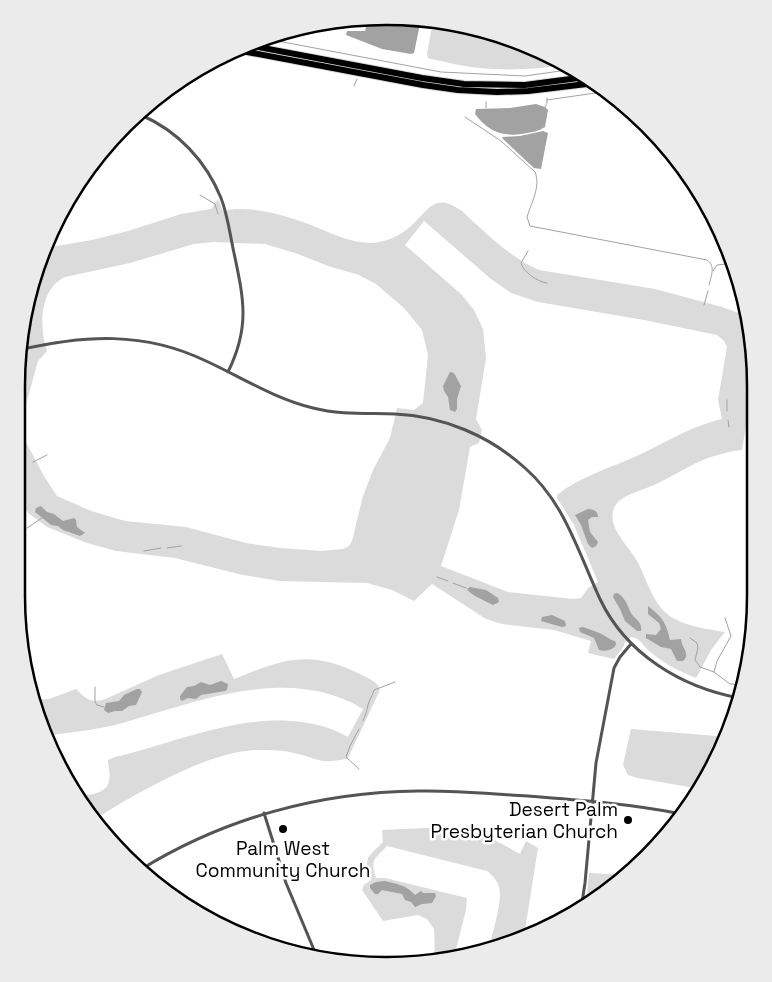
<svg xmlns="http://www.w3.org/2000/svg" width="772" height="982" viewBox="0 0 772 982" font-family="'Space Grotesk',sans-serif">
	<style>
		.green { fill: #dbdbdb; fill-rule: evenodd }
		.water { fill: #a2a2a2 }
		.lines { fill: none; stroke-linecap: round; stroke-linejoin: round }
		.stream { stroke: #a2a2a2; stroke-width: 1 }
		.highway-casing { stroke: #dbdbdb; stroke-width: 8 }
		.minor { stroke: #545454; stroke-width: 3 }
		.highway { stroke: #000; stroke-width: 6 }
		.poi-dot { fill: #000; stroke: #fff; stroke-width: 2 }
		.labels { text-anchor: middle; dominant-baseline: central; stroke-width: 5; stroke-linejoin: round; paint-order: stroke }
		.poi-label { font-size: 19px; fill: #000; stroke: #fff; text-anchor: end }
		.rim { fill: none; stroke: #000; stroke-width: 2.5 }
	</style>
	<rect width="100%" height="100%" fill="#fff"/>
	<path class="green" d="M433,21L482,29L550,55L567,65C539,69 509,71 481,68C464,67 447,62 431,59L428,58L427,54Z
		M218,199L223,211C251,204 290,217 316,227C333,234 352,243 371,243C386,242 401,236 412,225C430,208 435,192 462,211C486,233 509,257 539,270L655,289L722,307L747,316L755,362L754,400L747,420L742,450C730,451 720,454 708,458C689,465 672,477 654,485C643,490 629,493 619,501C616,504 614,507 613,511C609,530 629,546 637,561C648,581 652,605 673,618C689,627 707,629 725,632L711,650L696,678C678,671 661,662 647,649C641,643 640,638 631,637L625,642L624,646L614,659L588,653L591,641L554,630L502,624L486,619L432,584L414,601L392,590L367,583L280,581L243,575L175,558L116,551L87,543L47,527L28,513L17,493V362L36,267L45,248L92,240L128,231L181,214L211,209ZM424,221L491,279L511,293L538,302L644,320L717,335L724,341L727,347L718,400L722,419C689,427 667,442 637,456C610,468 581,476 557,495V498L574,525L598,582L588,588L581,598L573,599L508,592L441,566L459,510L470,447L479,443L482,430L476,419L486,358L483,329L474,310L462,295L405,245ZM213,242L265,244L298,254L328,266L359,275L376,284L404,308L422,330L428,355L423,403L414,410L397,408L390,438L373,470L363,496L352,541L349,546L343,549L322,551L280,548L246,543L186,527L125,521L91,511L57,496L44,476L27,444L23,434L21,423L38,361L47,351C39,328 39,289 65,277L130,263L194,244Z
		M222,654L234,679C283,659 310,649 360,674C367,678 378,681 380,690L348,758L346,759C339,760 331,762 323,761C313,759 304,755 294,753C283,750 271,750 259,750C210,750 137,793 95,819L78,796C88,795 107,794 109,781C111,775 108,766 108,760L115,757C184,741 256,705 328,728C335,730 342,734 348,737L363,709C288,663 195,703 119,724C96,730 71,732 47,736L32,700L49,699L76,689C85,698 90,703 103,700L159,675Z
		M631,729L728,737L700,789L638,778L628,775L623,765Z
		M425,828C469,828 482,832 520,854L526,841L538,848L524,936L488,950C492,935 503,901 499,887C497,880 492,875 487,871L387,846C374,860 370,859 376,878H385L467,898L466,910L454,957L435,959L434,929L427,919L418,915L383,921L362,890L364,885L371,880C363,856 367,859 383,842L382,830Z
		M589,873L629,875L600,895L587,893Z"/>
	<path class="water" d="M410,17L421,19L414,53L411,54L382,49L346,35L347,31H365L368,18Z
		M536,104L545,107L548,110L545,127C539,131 533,132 527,133C505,138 488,132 475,114L476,109L510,108Z
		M543,131L548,133L541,169L534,168L502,138L503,137L520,136Z
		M450,372L454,373L461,386L457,399V409L455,412L450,410L448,397L444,391L443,386Z
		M41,506L47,512L54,514L63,521L74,518L76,520L77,527L85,533L80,536L63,530L58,526L51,525L35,512L36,508Z
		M588,509C593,509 598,511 598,517H592L588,520L590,532L598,542L596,546L592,548L588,544L581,525L575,515Z
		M470,587L486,590L498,598L499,602L493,605C486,601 470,595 467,589Z
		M617,593C624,596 627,604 630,611C634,620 643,621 641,631H637L625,621L620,609L613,597L614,594Z
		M648,606C662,617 666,622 670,640L681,639C682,649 691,654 683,661H677L671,649L661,647L646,638V634L656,635L661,629L659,623L648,614Z
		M552,615L565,621L566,626L562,627L541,621L542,617Z
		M583,627C588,629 595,631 599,633C605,635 608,639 615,641L616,644C615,650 604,652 599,650L594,638L580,632L579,628Z
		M221,681L228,684L227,690L225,691L201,695L196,699L188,698L182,701L180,699V696L187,687L194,686L201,682L210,685Z
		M137,689H140L142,692L136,705L129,706L122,711H115L108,713L104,710L106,703L119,701L124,695Z
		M385,881C399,885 405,884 415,895L421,891L423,893H435L436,896L432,903L422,904L415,907L411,902L405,900L402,894L382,890L378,894H375L370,888V885L376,882Z"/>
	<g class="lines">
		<path class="stream" d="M262,38L441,72L525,76L574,69
			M354,86L357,79
			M547,100L609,91
			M545,107L547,103V98
			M486,108V102
			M465,117L501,141L535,172C541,187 531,203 527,217L530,226L707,260C716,266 711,276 709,285
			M200,195L215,204L218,214
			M528,251L521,263C523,272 538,282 547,283
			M713,271L717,265L726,264
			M704,305L708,291
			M727,400V411
			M728,420L729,427
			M33,462L47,455
			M27,528L42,518
			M16,536L22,531
			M167,548L181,546
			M144,551L161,548
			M437,577L448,581
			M453,583L466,588
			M690,638L697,643L698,648L695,660L700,667L714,672L730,684L744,685
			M714,672L717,661L731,636L725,618
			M95,687V702L97,705L104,707
			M363,721C365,716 367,711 368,705C369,700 373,695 374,690L395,682
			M359,769L346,757L350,746L359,729"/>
		<g class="highway-casing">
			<path id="highway" d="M247,45L422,78L464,84L525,85L586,77
				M237,50L423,85L458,90L497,92L528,91L595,83"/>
		</g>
		<path class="minor" d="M141,115C178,131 206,161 221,198C228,216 230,235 234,253C244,300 250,327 228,372
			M19,350C84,335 144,331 206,361C241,377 275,399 313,408C340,415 368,413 395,414C443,416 490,436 525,468C565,503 578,552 600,599C626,654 681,687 739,698
			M264,813L286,883L317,957
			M140,870C224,818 320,792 418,791C455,790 491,794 528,796C580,800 631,804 682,814
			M581,909L585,883L596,763L614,668L620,657L631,644"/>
		<use href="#highway" class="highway"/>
	</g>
	<g class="poi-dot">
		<circle cx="628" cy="820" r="5"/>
		<circle cx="283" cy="829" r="5"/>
	</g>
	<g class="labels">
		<g class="poi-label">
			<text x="618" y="809">Desert Palm<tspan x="618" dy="22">Presbyterian Church</tspan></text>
			<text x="283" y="848" text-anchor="middle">Palm West<tspan x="283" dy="22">Community Church</tspan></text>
		</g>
	</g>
	<path d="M0 0H772V982H0ZM386 25H386A361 361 0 0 1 747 386V596A361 361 0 0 1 386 957H386A361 361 0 0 1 25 596V386A361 361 0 0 1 386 25Z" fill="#ebebeb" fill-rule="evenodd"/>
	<path class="rim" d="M386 25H386A361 361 0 0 1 747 386V596A361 361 0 0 1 386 957H386A361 361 0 0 1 25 596V386A361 361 0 0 1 386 25Z"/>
</svg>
